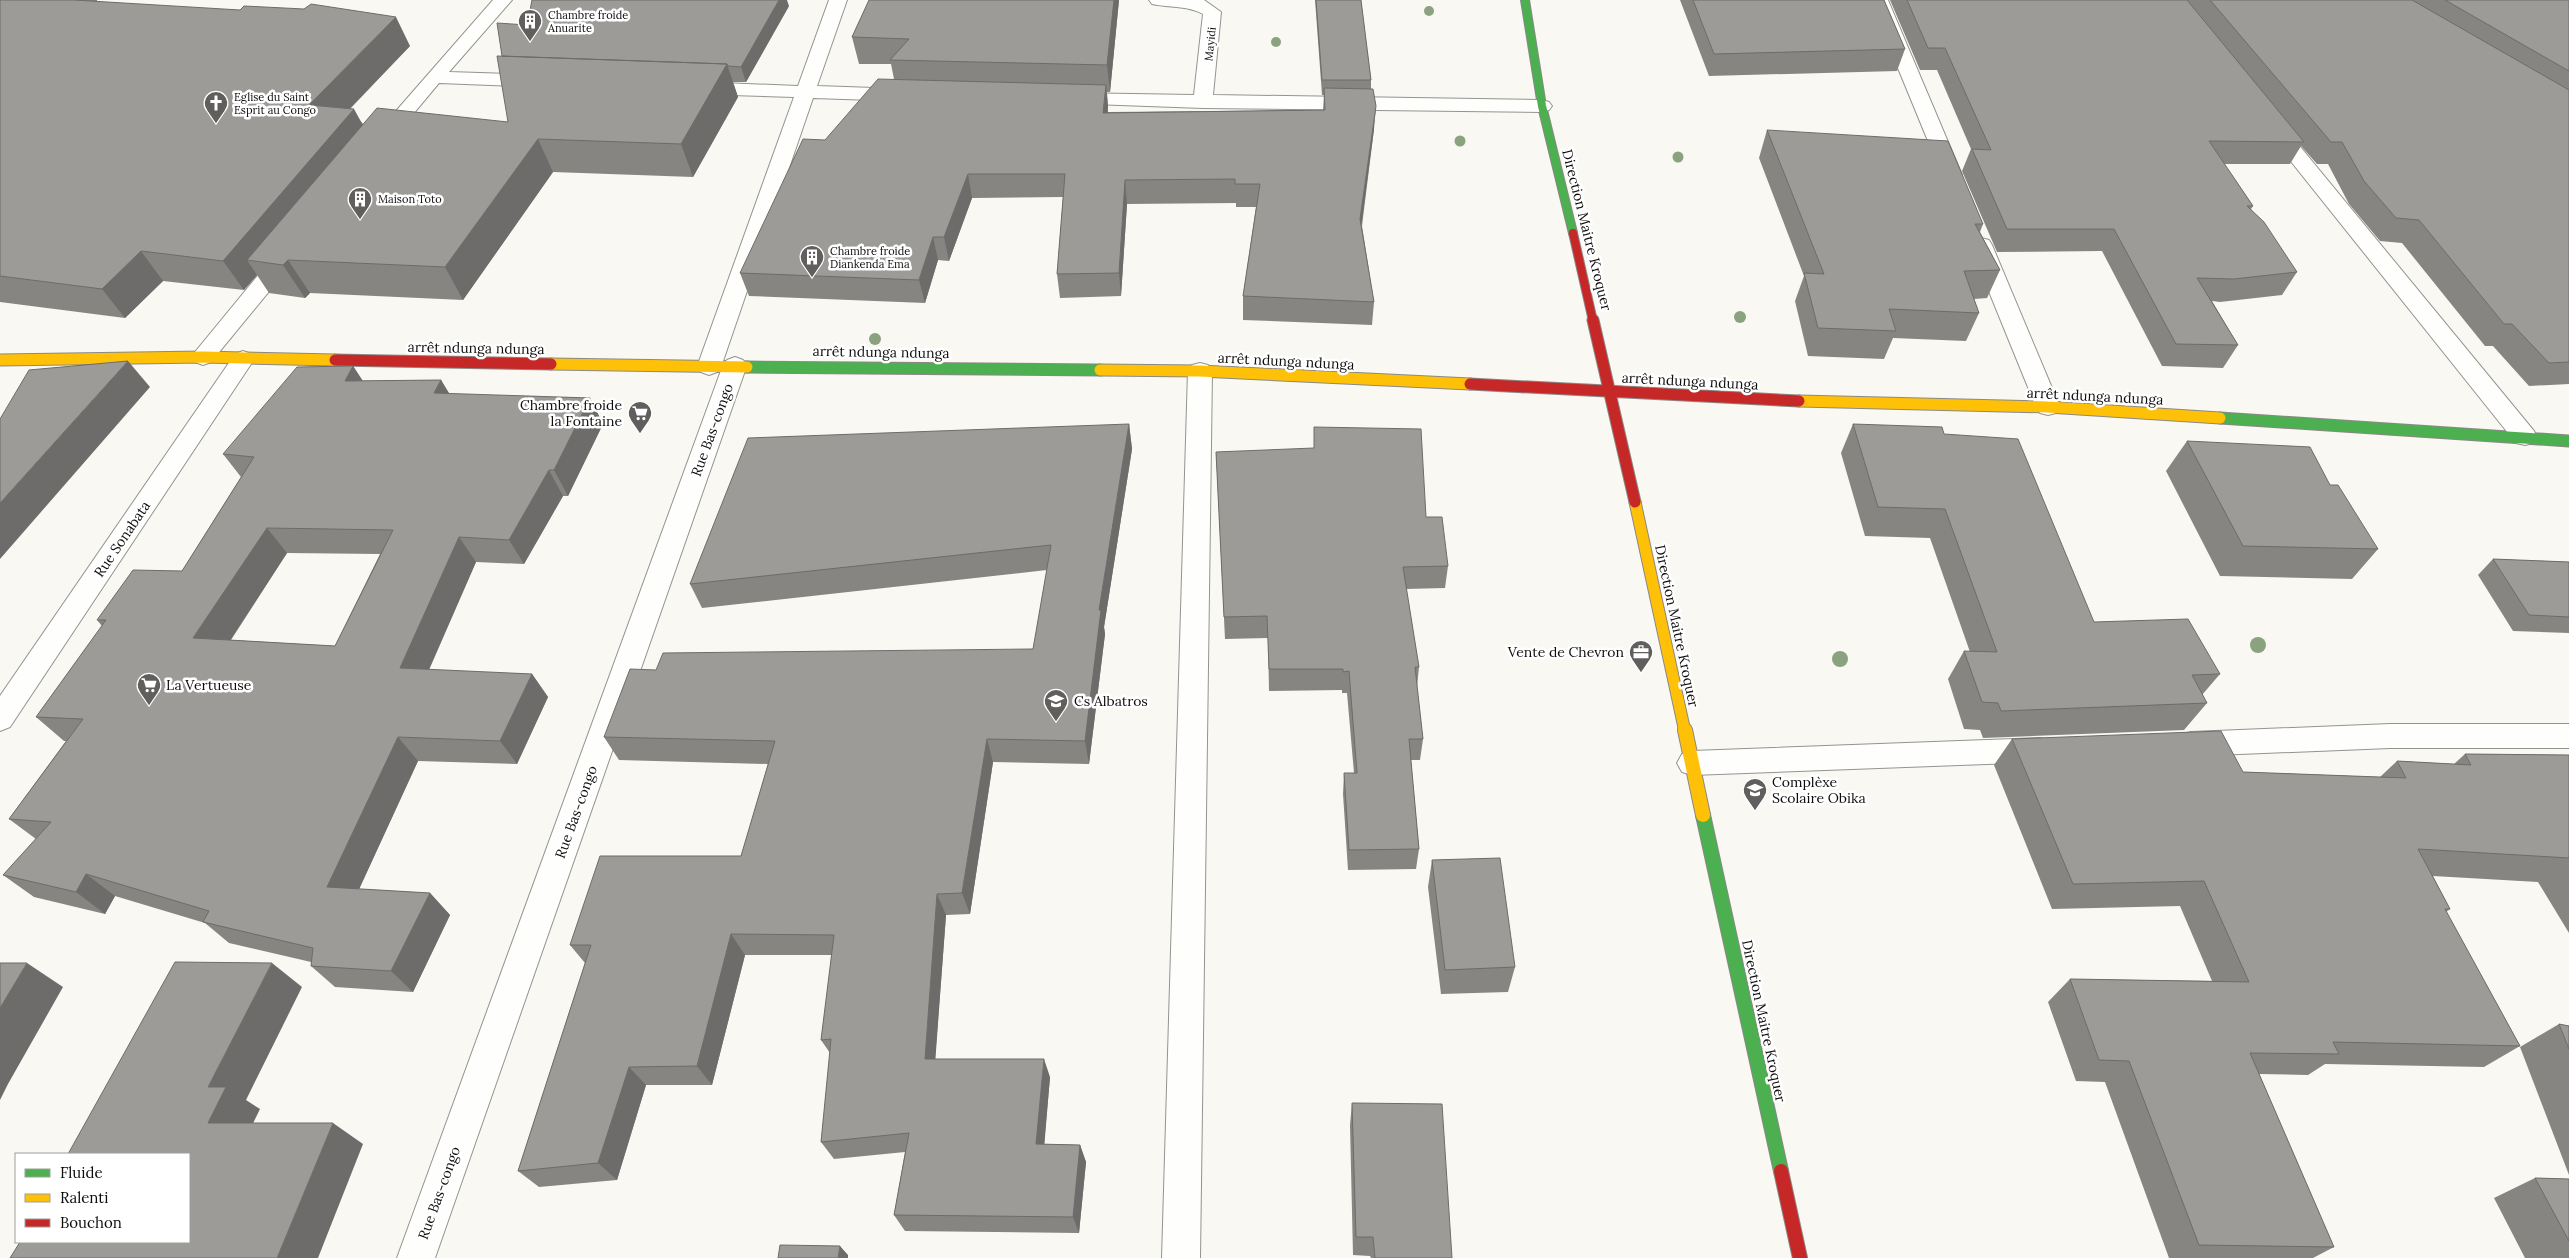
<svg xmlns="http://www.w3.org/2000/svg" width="2569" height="1258" viewBox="0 0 2569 1258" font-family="Lora,serif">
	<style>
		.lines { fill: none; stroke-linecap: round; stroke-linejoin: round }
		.street-casing { stroke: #949390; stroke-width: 2 }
		.fast-far2-casing { stroke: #8a8987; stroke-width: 10 }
		.fast-far1-casing { stroke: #8a8987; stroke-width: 13 }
		.fast-casing { stroke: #8a8987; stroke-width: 16 }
		.slow-far1-casing { stroke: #8a8987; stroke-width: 13 }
		.slow-casing { stroke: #8a8987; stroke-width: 16 }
		.jam-far2-casing { stroke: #8a8987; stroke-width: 10 }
		.jam-far1-casing { stroke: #8a8987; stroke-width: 13 }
		.jam-casing { stroke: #8a8987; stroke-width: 16 }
		.street { fill: #fefefd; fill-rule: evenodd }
		.fast-far2 { stroke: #4caf50; stroke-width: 8 }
		.fast-far1 { stroke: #4caf50; stroke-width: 11 }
		.fast { stroke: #4caf50; stroke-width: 14 }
		.slow-far1 { stroke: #ffc107; stroke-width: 11 }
		.slow { stroke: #ffc107; stroke-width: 14 }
		.jam-far2 { stroke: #c62828; stroke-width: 8 }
		.jam-far1 { stroke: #c62828; stroke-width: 11 }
		.jam { stroke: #c62828; stroke-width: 14 }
		.tree { fill: #8ba281 }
		.wall { fill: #878582; fill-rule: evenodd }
		.shaded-wall { fill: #6e6c6a }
		.building { fill: #9d9b97; stroke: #6e6c6a; fill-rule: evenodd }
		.labels { text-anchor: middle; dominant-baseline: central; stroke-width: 5; stroke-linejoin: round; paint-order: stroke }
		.far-poi-label { font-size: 11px; fill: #0d0d0d; stroke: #fff; text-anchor: start }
		.far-street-label { font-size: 11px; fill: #0d0d0d; stroke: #fff }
		.street-label { font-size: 14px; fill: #0d0d0d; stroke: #fff }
		.poi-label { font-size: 14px; fill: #0d0d0d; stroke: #fff; text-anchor: start }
	</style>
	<rect width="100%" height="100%" fill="#faf8f2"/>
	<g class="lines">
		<g class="street-casing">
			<path id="street" d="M493,0H512L449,72L538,75L545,77L547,81L545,85L538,87L439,83L389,143H375L372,139L375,135Z
				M829,0H847L817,86L903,89L910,91L913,95L910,99L903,101L813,98L721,367L717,372L709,375L701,372L697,367L794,97L698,94L691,92L688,88L691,84L698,82L798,86Z
				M1149,0H1204L1221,12L1213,95L1542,100L1549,102L1552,106L1549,110L1542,112L1203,108L1064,103L1061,99L1064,95L1071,93L1194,95L1203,14C1187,5 1170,8 1152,4Z
				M1870,0H1888L1962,175L1959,179H1945L1942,175Z
				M2272,119L2279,121L2534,431L2537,437L2534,443L2525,445L2516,443L2265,129L2262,125L2265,121Z
				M1981,238L1989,240L1992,245L2060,407L2056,413L2048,415L2040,413L2036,407L1970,245L1973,240Z
				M286,249L294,251L297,256L294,261L211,362L203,365L195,362L191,357L195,352L278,251Z
				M243,351L251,354L255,359L251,364L10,727L0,731V696L235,354Z
				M735,357L743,360L747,365L435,1258H397L723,365L727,360Z
				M1200,363L1208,365L1212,371L1200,1258H1162L1188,371L1192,365Z
				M2390,724H2569V748H2390L2191,756L2181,753L2176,744L2181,735L2191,732Z
				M2040,738L2050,741L2055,750L2050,759L2040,762L1692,775L1682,772L1677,763L1682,754L1692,751Z"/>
		</g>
		<g class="fast-far2-casing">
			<path id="fast-far2" d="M1525,0L1542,106L1573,233"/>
		</g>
		<g class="fast-far1-casing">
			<path id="fast-far1" d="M747,367L1100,370
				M2220,418L2569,441"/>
		</g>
		<g class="fast-casing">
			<path id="fast" d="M1703,815L1781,1171"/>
		</g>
		<g class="slow-far1-casing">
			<path id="slow-far1" d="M0,360L203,357L335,360
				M551,364L747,367
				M1100,370L1200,371L1470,384
				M1799,401L2048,407L2220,418
				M1635,502L1685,732"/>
		</g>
		<g class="slow-casing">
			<path id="slow" d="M1685,730L1703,815"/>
		</g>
		<g class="jam-far2-casing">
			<path id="jam-far2" d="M1573,233L1593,321"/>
		</g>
		<g class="jam-far1-casing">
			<path id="jam-far1" d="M1593,320L1635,502
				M335,360L551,364
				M1470,384L1799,401"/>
		</g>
		<g class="jam-casing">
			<path id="jam" d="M1781,1171L1800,1258"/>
		</g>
		<use href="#street" class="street"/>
		<use href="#fast-far2" class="fast-far2"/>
		<use href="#fast-far1" class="fast-far1"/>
		<use href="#fast" class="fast"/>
		<use href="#slow-far1" class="slow-far1"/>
		<use href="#slow" class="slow"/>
		<use href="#jam-far2" class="jam-far2"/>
		<use href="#jam-far1" class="jam-far1"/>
		<use href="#jam" class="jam"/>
	</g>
	<g class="tree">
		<circle cx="1429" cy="11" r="5"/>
		<circle cx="1276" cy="42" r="5"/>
		<circle cx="1460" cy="141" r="5.5"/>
		<circle cx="1678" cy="157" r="5.5"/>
		<circle cx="1740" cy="317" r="6"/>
		<circle cx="875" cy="339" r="6"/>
		<circle cx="2258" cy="645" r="8"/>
		<circle cx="1840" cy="659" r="8"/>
	</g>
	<path class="wall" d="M0,0H97V1L410,46L350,109L363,124L508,122L502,56L527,25L789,6L746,82H733L738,97L693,177L553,172L463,300L310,293L305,298L269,293L257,275L244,290L163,281L125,318L0,302Z
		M869,0H1119L1110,92H1107L1108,107V112L1323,110L1324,95H1322L1315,0H1361L1371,80V89L1374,129L1362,226L1374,302L1372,325L1243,320V296L1256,207H1236V203L1127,204L1121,296L1060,298L1057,274L1063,197L972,198L949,261L938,260L925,303L749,296L740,273L825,140L894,79L891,64H859L852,37Z
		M1680,0H1884L1905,49L1897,71L1709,76Z
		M1890,0H2569V384L2529,386L2493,346H2485L2402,243L2380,241L2349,204L2328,164H2317L2301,146L2290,164H2224L2253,206L2251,209L2297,272L2282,295L2220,302L2212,301L2238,345L2223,368L2162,366L2102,251L1997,252L1962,171L1971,149L1937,70H1920Z
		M1767,130L1983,224L1980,232L2000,270L1987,298L1974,299L1979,313L1966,341L1893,338L1884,359L1808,356L1795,301L1804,276L1759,158Z
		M353,366L363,381L441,380L449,394L590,398L603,424L568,496H563L524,564L476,562L429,670L532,674L548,697L517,764L418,761L359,889L430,893L450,915L413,992L335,987L311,966V962L229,943L205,923L115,896L105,914L34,897L3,875L36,839L9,819L66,741H64L36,717L102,626L97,620L182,571L241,477L223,454ZM287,553L380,554L335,646L231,640Z
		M1129,424L1132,449L1104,627L1105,634L1089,764L993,762L970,914L946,915L935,1059L1050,1077L1044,1144L1080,1145L1086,1162L1079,1233L905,1231L894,1215L905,1152L834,1159L821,1142L830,1053L821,1040L832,955H745L712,1085H646L617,1180L539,1187L518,1171L585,963L570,945L741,856L768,764L619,760L604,737L656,670L1033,649L1047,570L702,608L690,584Z
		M1853,424L1944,434L2094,622L2220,674L2202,695L2207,703L2184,730L1983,738L1980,730L1964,729L1948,679L1964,651L1970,652L1930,538L1865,536L1841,453Z
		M2187,441L2330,485L2378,549L2352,579L2220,576L2166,471Z
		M1216,452L1426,517L1448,566L1445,588L1406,589L1419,667L1417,687L1423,739L1420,760H1411L1419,849L1416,869L1348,870L1343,794L1344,773H1354L1347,693H1342V690L1269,691L1268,638L1225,639Z
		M2493,559L2569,562V633L2513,631L2478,575Z
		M2012,739L2243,772L2380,777L2397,761L2454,764L2465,754L2569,755V933L2538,882L2433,876L2450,909L2446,912L2520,1046L2484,1067L2325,1064L2308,1075L2259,1074L2334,1247L2313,1258H2169L2105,1082L2076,1081L2048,1002L2070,979L2212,981L2180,906L2052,909L1994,765Z
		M1432,860L1515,967L1508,992L1441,994L1428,887Z
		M2559,1024L2569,1026V1175L2520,1047Z
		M1352,1103L1452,1258H1371L1370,1256L1353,1255L1350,1125Z
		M2535,1178L2569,1179V1258H2525L2494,1198Z"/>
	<path class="shaded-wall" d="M779,0H787L789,6L746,82L741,67Z
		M1114,0H1119L1110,92L1107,65Z
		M396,17L410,46L326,133L309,105Z
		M727,64L738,97L693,177L681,144Z
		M1106,85L1108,107L1105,136L1103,113Z
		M1376,106L1374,129L1359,242L1360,219Z
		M354,109L370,138L247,260L257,275L244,290L223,261Z
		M538,139L553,172L463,300L445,267Z
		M968,174L972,198L949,261L944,237Z
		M1125,180L1127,204L1121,296L1119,273Z
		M933,237L938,260L925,303L919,280Z
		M141,251L163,281L125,318L102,289Z
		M288,260L310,293L305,298L283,265Z
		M128,361L150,387L0,559V503Z
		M353,366L369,391L345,381Z
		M441,380L457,406L434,393Z
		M590,398L603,424L568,496L554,470Z
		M1129,424L1132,449L1104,627L1105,634L1089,764L1085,741L1099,610Z
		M549,470L563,496L524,564L509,540Z
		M267,528L287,553L216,662L193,638Z
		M459,537L476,562L419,692L400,668Z
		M532,674L548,697L517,764L500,741Z
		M398,737L418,761L350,909L327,887Z
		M987,739L993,762L970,914L962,893Z
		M86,874L115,896L105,914L76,892Z
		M430,893L450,915L413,992L391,971Z
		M937,894L946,915L934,1078L925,1059Z
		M731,934L745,955L712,1085L697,1066Z
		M27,963L63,987L8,1084L0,1100V1008Z
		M272,963L302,987L246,1100L260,1109L243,1144L208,1123V1087Z
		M1044,1059L1050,1077L1043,1161L1036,1144Z
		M629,1067L646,1085L617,1180L598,1163Z
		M333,1123L363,1144L318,1258H277Z
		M1080,1145L1086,1162L1079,1233L1073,1217Z
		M840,1246L848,1255V1258H838Z"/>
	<path class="building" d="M0,0H74L240,10L244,6L304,9L311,4L396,17L309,105L354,109L223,261L141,251L102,289L0,276Z
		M532,0H779L741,67L728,66L727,64L502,56L497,23L527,25Z
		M869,0H1114L1107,65L890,60L909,39L852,37Z
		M1316,0H1361L1371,80H1322Z
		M1693,0H1884L1905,49L1714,54Z
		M1907,0H2187L2304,142L2209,141L2253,206H2247L2264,222L2297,272L2234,279L2197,278L2238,345L2176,344L2114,229H2007L1972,149L1991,150L1945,48H1928Z
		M2210,0H2412L2569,90V362L2549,363L2512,324H2504L2419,220L2396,218L2364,181L2342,142H2331Z
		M2445,0H2569V71Z
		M497,56L727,64L681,144L538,139L445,267L288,260L283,265L247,260L377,108L508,122Z
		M878,79L1106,85L1103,113L1325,110L1324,88L1373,89L1376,106L1360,219L1374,302L1243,296L1260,184H1235V179L1125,180L1119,273L1057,274L1065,174H968L944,237H933L919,280L740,273L803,139L825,140Z
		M1767,130L1948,141L1983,224H1975L2000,270L1964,271L1979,313L1889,309L1896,331L1818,328L1804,273L1824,274Z
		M128,361L0,503V419L29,370Z
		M353,366L345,381L441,380L434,393L590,398L554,470H549L509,540L459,537L400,668L532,674L500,741L398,737L327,887L430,893L391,971L311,966L313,948L203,922L209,911L86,874L76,892L3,875L51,822L9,819L83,719L36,717L106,620H97L133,570L182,571L254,457L223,454L297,367ZM267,528L393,530L335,646L193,638Z
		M1129,424L1099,610H1101L1085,741L987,739L962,893L937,894L925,1059H1044L1036,1144L1080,1145L1073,1217L894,1215L909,1133L821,1142L831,1039L821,1040L834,935L731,934L697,1066L629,1067L598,1163L518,1171L591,945H570L600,856H741L775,741L604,737L630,669L656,670L663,653L1033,649L1051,545L690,584L748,438Z
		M1853,424L1942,427L1944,434L2018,439L2094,622L2188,619L2220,674L2192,675L2207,703L2001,711L1998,703L1982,702L1964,651L1997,652L1945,509L1878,507Z
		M1314,427L1421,429L1426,517H1442L1448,566L1403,567L1419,667H1415L1423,739H1409L1419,849L1349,850L1344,773H1357L1349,671L1343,672V669H1269L1267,616L1224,617L1216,452L1314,448Z
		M2187,441L2310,447L2330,485H2338L2378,549L2243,546Z
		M2493,559L2569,562V617L2529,615Z
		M2221,731L2243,772L2406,778L2397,761L2471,765L2465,754L2569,755V858L2418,849L2450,909H2445L2520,1046L2333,1042L2339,1054L2250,1053L2334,1247L2199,1245L2129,1061L2099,1060L2070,979L2249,982L2204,881L2073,884L2012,739Z
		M1500,858L1515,967L1445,970L1432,860Z
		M175,962L272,963L208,1087H226L208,1123H333L277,1258H10L20,1242H189V1154H68Z
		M0,963H27L0,1008Z
		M2559,1024L2569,1026V1049Z
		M1352,1103L1442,1104L1452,1258H1375L1373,1237H1356Z
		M2535,1178L2569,1179V1241Z
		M780,1245L840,1246L838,1258H778Z"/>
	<defs>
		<g id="building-pin" transform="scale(1.25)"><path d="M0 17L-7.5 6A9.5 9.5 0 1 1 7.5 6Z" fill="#605f5d" stroke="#fff"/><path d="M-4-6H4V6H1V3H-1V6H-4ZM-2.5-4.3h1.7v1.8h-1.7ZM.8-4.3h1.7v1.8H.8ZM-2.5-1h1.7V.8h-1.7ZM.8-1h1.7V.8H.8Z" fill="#fff"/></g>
		<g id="church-pin" transform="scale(1.25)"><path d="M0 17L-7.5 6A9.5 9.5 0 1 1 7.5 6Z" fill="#605f5d" stroke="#fff"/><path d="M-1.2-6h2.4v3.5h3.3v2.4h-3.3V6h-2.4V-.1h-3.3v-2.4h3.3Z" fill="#fff"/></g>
		<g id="supermarket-pin" transform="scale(1.25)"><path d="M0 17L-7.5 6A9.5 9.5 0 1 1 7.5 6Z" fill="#605f5d" stroke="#fff"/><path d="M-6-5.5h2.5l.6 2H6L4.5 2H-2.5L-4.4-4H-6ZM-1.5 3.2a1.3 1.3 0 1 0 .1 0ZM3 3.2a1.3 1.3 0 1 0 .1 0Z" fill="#fff"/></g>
		<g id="office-pin" transform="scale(1.25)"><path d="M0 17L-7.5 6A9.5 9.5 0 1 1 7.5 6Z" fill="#605f5d" stroke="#fff"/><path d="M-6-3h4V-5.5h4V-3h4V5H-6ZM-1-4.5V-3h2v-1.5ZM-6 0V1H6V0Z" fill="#fff"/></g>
		<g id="school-pin" transform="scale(1.25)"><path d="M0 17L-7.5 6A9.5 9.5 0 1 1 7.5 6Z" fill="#605f5d" stroke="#fff"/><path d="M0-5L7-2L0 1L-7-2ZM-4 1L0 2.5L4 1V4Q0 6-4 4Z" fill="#fff"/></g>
	</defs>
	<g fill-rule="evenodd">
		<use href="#building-pin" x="530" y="21"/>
		<use href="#church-pin" x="216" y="103"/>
		<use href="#building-pin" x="360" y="199"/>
		<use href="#building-pin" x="812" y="257"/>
		<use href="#supermarket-pin" x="640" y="413"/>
		<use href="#office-pin" x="1641" y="652"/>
		<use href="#supermarket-pin" x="149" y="685"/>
		<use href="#school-pin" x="1056" y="701"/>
		<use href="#school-pin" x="1755" y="790"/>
	</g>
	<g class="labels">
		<g class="far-poi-label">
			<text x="548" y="15">Chambre froide<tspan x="548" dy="13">Anuarite</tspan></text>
			<text x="234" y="97">Eglise du Saint<tspan x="234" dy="13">Esprit au Congo</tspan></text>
			<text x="378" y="199">Maison Toto</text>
			<text x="830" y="251">Chambre froide<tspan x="830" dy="13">Diankenda Ema</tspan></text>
		</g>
		<g class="far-street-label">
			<text transform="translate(1210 44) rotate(-84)">Mayidi</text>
		</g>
		<g class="street-label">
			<text transform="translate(1587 230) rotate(76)">Direction Maitre Kroquer</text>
			<text transform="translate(476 348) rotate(1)">arrêt ndunga ndunga</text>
			<text transform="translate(881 352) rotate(1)">arrêt ndunga ndunga</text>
			<text transform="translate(1286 361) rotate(3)">arrêt ndunga ndunga</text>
			<text transform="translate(1690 381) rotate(3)">arrêt ndunga ndunga</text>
			<text transform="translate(2095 396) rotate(3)">arrêt ndunga ndunga</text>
			<text transform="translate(712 430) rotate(-70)">Rue Bas-congo</text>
			<text transform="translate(122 539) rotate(-56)">Rue Sonabata</text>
			<text transform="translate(1677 626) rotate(78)">Direction Maitre Kroquer</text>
			<text transform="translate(576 812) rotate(-70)">Rue Bas-congo</text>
			<text transform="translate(1764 1021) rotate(78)">Direction Maitre Kroquer</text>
			<text transform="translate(439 1193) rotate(-70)">Rue Bas-congo</text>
		</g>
		<g class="poi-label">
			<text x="622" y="405" text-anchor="end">Chambre froide<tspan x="622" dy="16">la Fontaine</tspan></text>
			<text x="1624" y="652" text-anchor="end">Vente de Chevron</text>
			<text x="166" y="685">La Vertueuse</text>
			<text x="1074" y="701">Cs Albatros</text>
			<text x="1772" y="782">Complèxe<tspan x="1772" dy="16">Scolaire Obika</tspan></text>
		</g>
	</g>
	<rect x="15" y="1153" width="175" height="90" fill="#ffffff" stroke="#9e9e9e"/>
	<rect x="25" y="1169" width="25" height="8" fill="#4caf50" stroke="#9e9e9e"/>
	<text x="60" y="1178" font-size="15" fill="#0d0d0d">Fluide</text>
	<rect x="25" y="1194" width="25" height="8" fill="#ffc107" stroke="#9e9e9e"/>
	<text x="60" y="1203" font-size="15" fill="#0d0d0d">Ralenti</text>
	<rect x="25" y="1219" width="25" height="8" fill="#c62828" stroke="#9e9e9e"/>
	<text x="60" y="1228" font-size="15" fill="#0d0d0d">Bouchon</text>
</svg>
